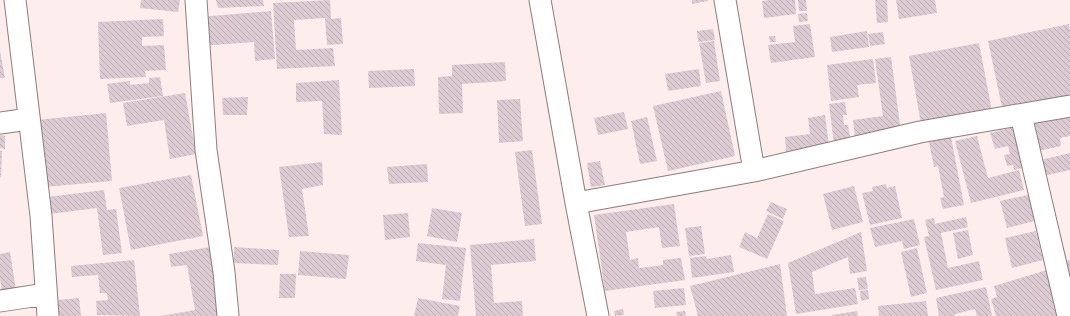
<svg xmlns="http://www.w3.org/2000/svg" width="1070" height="316" viewBox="0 0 1070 316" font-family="'PT Sans Narrow',sans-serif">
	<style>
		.building { fill: url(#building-back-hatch) }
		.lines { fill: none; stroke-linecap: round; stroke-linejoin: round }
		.minor-casing { stroke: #8e7c7c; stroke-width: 23 }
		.minor { stroke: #fff; stroke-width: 21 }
	</style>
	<defs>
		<pattern id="building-back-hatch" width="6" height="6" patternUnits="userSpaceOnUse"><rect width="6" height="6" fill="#ddcbd3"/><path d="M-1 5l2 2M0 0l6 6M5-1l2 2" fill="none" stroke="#bdadb4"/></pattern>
	</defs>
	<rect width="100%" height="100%" fill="#feeded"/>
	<path class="building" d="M141,0H180L178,12L140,8Z
		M216,0H263L264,6L218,8Z
		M330,0L331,19L341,18L343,44L327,45L325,18L294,20L296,50L333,48L335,66L277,69L273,3Z
		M692,0H708V1L692,4Z
		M771,0H795L796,14L764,18L762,1Z
		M798,0H806L807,11H799Z
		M875,0H887L888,22L877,23Z
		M896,0H935L937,13L899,19Z
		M271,11L275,59L255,61L254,42L201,46L199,17Z
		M807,13L808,21L799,22L798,14Z
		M163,19L164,36L142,37V46L164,45L166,70L145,71L146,77L100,79L98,22Z
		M810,24L815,57L771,63L768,45L795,42L793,26Z
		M1069,24L1070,30V98L1003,112L988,41Z
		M713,29L715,40L698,42L697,31Z
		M867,31L869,47L832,52L830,37Z
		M883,32L885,44L870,46L868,34Z
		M769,36H775L776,42H770Z
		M714,41L720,81L706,83L699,43Z
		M979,43L992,111L921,124L909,56Z
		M0,51L5,78H0Z
		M891,57L901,132L855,138L853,120L883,116L875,59Z
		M873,59L876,83L857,85L859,97L831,101L827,65Z
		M505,62L506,81L462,84L463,113L439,114L438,77L452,76V65Z
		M414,69L415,86L369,88L368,71Z
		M699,69L701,86L668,91L665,74Z
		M160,77L163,96L110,103L107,84L130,81V85L149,83V78Z
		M339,80L342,135L324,134L322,101L296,102V83Z
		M721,91L735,156L668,171L653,106Z
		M185,93L196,154L170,159L164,120L127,126L123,103Z
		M248,97L247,115H223L222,98Z
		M520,99L523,141L499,143L497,100Z
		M845,102L847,115H843L844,125H848L851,142L834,144L829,104Z
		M624,112L628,129L598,135L594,118Z
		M106,113L112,181L44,187L37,120Z
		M1070,114V136L1060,138L1061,146L1034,152L1027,123Z
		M825,115L829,146L786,152L785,137L810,134L808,118Z
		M647,117L657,161L640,164L631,121Z
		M1017,126L1027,167L1014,170L1013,165L1007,166L1004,155L1010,154L1008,146L995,149L990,133Z
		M0,135L5,136V149L0,148Z
		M977,136L988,178L1019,170L1024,190L971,203L955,141Z
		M951,137L964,205L943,209L940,198L944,197L938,166L934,167L929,142Z
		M532,150L542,224L525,226L515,152Z
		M0,151H2L1,177H0Z
		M1070,153V170L1039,177L1036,161Z
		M600,161L605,185L591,187L587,163Z
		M322,162L323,185L302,189L309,236L289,237L279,167Z
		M427,164L428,182L389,184L387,167Z
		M191,175L203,236L131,250L119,188Z
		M886,184L887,188L895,186L902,218L870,225L862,193L873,191L872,187Z
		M854,186L863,222L832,230L823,194Z
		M104,190L107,210L116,209L122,253L103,255L97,208L42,215L40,198Z
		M1032,194L1038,220L1007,228L1000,201Z
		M771,202L787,209L783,219L766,211Z
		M674,204L680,246L662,248L659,227L626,232L630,260L638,258L639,268L663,265V260L681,258L685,280L605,291L594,215Z
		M432,208L462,213L457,242L427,236Z
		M408,213L410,237L385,240L383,215Z
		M768,214L784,221L767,259L739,247L745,232L757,238Z
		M966,217L968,227L941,233L948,268L979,261L983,280L936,290L924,237L929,236L925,220L934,218L935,224Z
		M914,219L920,245L904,249L902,241L875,247L870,228Z
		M701,226L705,254L689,256L685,228Z
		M968,230L973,255L958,259L953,233Z
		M1036,231L1043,260L1012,268L1005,238Z
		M861,232L867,271L850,274L848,257L812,272L815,294L855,288L858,304L796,314L788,263Z
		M534,239L536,261L491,265L494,303L522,301L523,316H476L470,245Z
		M418,243L466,248L460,301L442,299L446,265L416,261Z
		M210,247L221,316H161L195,310L187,265L171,267L169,254Z
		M234,247L279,250L278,265L234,263Z
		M917,248L927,293L911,297L901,252Z
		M300,251L349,255L346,279L298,275Z
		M10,252L16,290L2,292L0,278V254Z
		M731,255L734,272L692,278L690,258L706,256L707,259Z
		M134,260L140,316L97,315L96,301L108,300L107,293H100L98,275L72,277L71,266Z
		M1070,260V273L1066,261Z
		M780,264L787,316H698L690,286Z
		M1047,270L1060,316H996L991,299L997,297L994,286Z
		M280,274H296L295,298H279Z
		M866,277L868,289L859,290L857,278Z
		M986,287L992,316H977L975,309L955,314V316H939L936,298Z
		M684,288L686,305L655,308L653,291Z
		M868,290L869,299L861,301L860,291Z
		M79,298L81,316H59L58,300Z
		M418,298L460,306L458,316H414Z
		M926,301L928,316H879L878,306Z
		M623,309L624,315L615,316L614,311Z
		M685,311L686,316H677L676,312Z
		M857,311L858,316H832V315Z"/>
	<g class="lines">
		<g class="minor-casing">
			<path id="minor" d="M15,0L41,216L48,316
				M196,0L206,150L224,272L228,316
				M540,0L576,203
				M725,0L754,171
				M1021,115L1068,316
				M0,123L29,119
				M0,301L46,294
				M598,316L576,203L754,171L920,132L1070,106"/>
		</g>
		<use href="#minor" class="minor"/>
	</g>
</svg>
